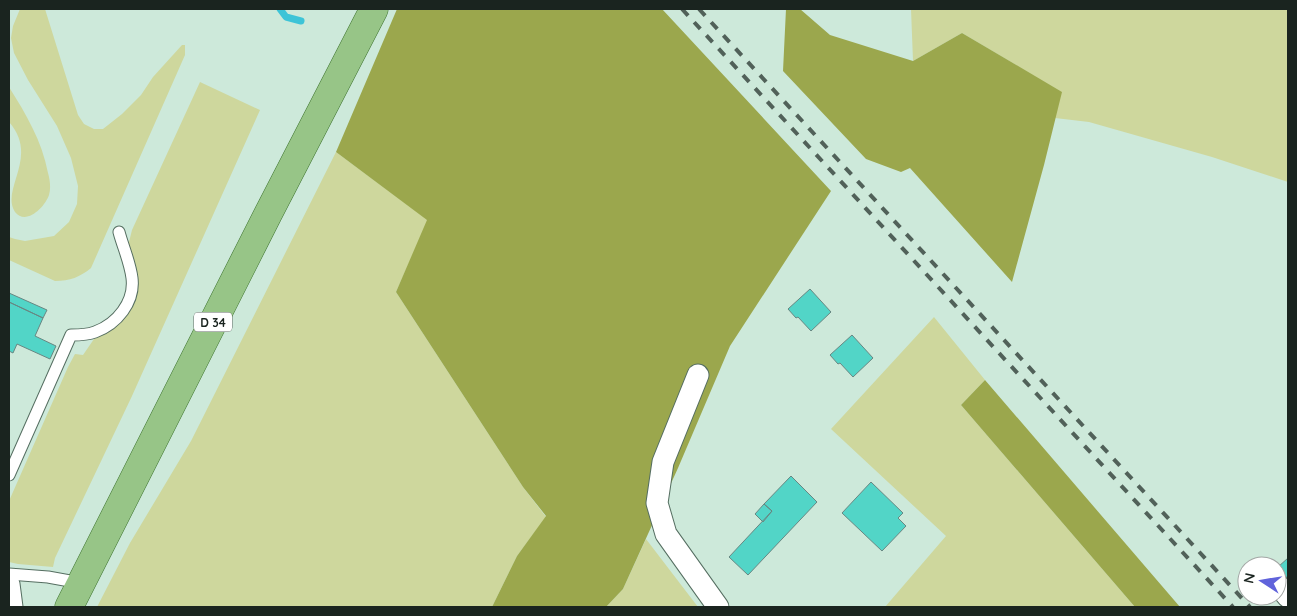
<svg xmlns="http://www.w3.org/2000/svg" width="1297" height="616" viewBox="0 0 1297 616" font-family="Quicksand,sans-serif">
	<style>
		.green { fill: #ced79d }
		.forest { fill: #9ba74d }
		.lines { fill: none; stroke-linecap: round; stroke-linejoin: round }
		.stream { stroke: #3dc4d7; stroke-width: 7 }
		.building { fill: #52d5c7; stroke: #688782 }
		.lane-casing { stroke: #556e61; stroke-width: 13 }
		.street-casing { stroke: #556e61; stroke-width: 23 }
		.primary-casing { stroke: #3e732f; stroke-width: 29 }
		.lane { stroke: #fff; stroke-width: 11 }
		.street { stroke: #fff; stroke-width: 21 }
		.primary { stroke: #97c587; stroke-width: 28 }
		.rail { stroke: #516159; stroke-width: 4; stroke-dasharray: 9 9; stroke-linecap: butt }
		.labels { text-anchor: middle; dominant-baseline: central; stroke-width: 4; stroke-linejoin: round; paint-order: stroke }
		.shield { fill: #fff; stroke: #5f6662; stroke-width: 1 }
		.shield-label { font-size: 12px; font-weight: bold; fill: #1a241f }
	</style>
	<rect width="100%" height="100%" fill="#cde9da"/>
	<path class="green" d="M20,9H45L78,115L84,124L94,129H103L122,114L141,95L153,77L182,45H185V55L91,268C80,277 70,281 55,281L9,260V237L15,239L25,241L54,236L69,222L77,204L78,186L71,158L57,126L28,80L14,53L11,38L13,26Z
		M911,9H1288V182L1212,157L1089,122L1055,118L1061,92L962,33L913,61Z
		M200,82L260,110L132,396L55,558L53,567L18,564L9,562V501L68,367L75,354L83,355L94,339L107,332L130,308L128,246L132,230Z
		M9,87C26,114 42,141 48,173C50,180 51,188 49,195C45,207 26,226 15,212C0,189 40,157 9,122Z
		M336,152L428,220L396,292L523,487L546,517L517,556L492,607H97L130,543L191,441Z
		M934,317L985,380L961,405L1135,607H885L946,536L831,429Z
		M646,539L698,607H606L623,589Z"/>
	<path class="forest" d="M397,9H662L831,191L730,346L678,468L623,589L606,607H492L517,556L546,516L523,487L396,292L427,220L336,152Z
		M786,9H800L830,35L913,61L962,33L1062,92L1044,165L1012,282L910,168L901,172L866,159L783,71Z
		M985,380L1180,607H1135L961,405Z"/>
	<g class="lines">
		<path class="stream" d="M280,9L286,17L301,21"/>
	</g>
	<path class="building" d="M810,289L831,312L811,331L798,317L796,318L788,309Z
		M9,293L47,310L43,318L9,302Z
		M9,302L43,318L35,336L56,346L50,359L17,344L13,353L9,351Z
		M852,335L873,358L853,377L840,363L838,364L830,355Z
		M791,476L817,502L748,575L729,557L772,511L764,504Z
		M871,482L903,513L898,518L906,526L882,551L842,513Z
		M764,504L772,511L763,522L755,514Z
		M1288,558V579L1278,567Z"/>
	<g class="lines">
		<g class="lane-casing">
			<path id="lane" d="M9,475L71,335C79,335 87,335 95,332C117,324 135,302 132,278C130,262 123,247 119,232
				M9,574L48,577L81,583"/>
		</g>
		<g class="street-casing">
			<path id="street" d="M698,375L663,462L657,503L666,534L718,607
				M9,584L12,607
				M1277,584L1288,597"/>
		</g>
		<g class="primary-casing">
			<path id="primary" d="M69,607L268,214L374,9"/>
		</g>
		<use href="#lane" class="lane"/>
		<use href="#street" class="street"/>
		<use href="#primary" class="primary"/>
		<path class="rail" d="M682,9L1233,607
			M699,9L1250,607"/>
	</g>
	<g class="labels">
		<rect class="shield" x="194" y="312.5" width="38" height="19" rx="4"/>
		<g class="shield-label">
			<text x="213" y="322">D 34</text>
		</g>
	</g>
	<rect width="1297" height="616" fill="none" stroke="#1a241f" stroke-width="20"/>
	<g transform="translate(1262 581) rotate(282)"><circle r="24" fill="#ffffff" stroke="#a3a7a5"/>
	<path d="M0-4L9 19L0 12L-9 19Z" fill="#6063db"/>
	<text y="-8" font-size="14" font-weight="bold" text-anchor="middle" fill="#1a241f">N</text>
	</g>
</svg>
